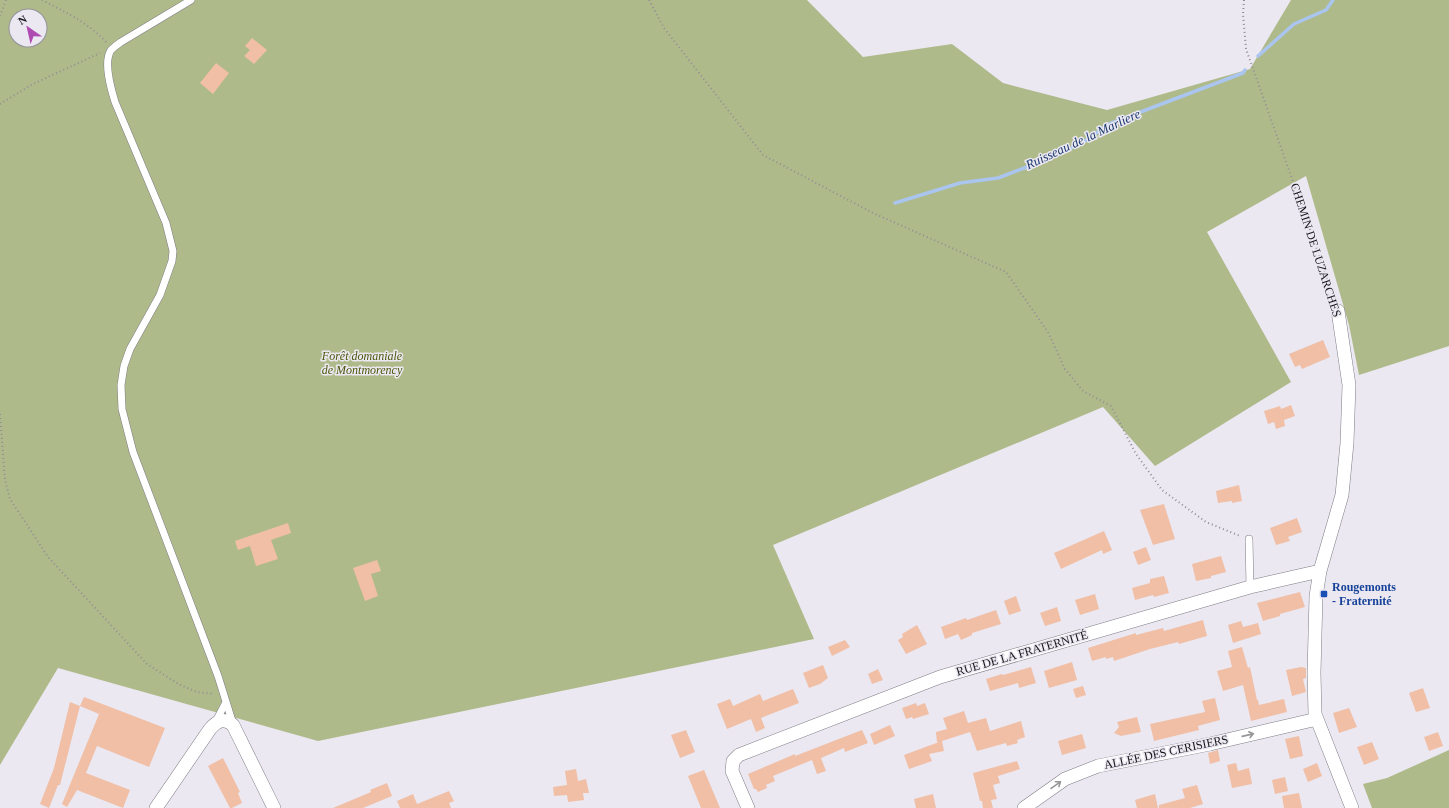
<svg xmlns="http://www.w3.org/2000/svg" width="1449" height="808" viewBox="0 0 1449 808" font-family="Georgia,serif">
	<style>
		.forest { fill: #afba8a; fill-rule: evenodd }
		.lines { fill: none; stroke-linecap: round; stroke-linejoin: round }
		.stream { stroke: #aac5ee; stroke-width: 3.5 }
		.building { fill: #f0bfa6 }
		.lane-casing { stroke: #7e7c84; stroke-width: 8 }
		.street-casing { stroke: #7e7c84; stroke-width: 14 }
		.path { stroke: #908e95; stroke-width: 2; stroke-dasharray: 1 3; stroke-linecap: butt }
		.lane { stroke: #fff; stroke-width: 7 }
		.street { stroke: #fff; stroke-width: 13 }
		.oneway { stroke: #979698 }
		.transit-dot { fill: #1a4fb4; stroke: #ebe8f2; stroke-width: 1.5 }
		.labels { text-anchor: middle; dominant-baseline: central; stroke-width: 3; stroke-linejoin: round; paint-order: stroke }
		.street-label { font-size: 12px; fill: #171619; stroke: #ebe8f2 }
		.park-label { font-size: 12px; font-style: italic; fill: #4c5709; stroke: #ebe8f2 }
		.transit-label { font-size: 12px; font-weight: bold; fill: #164399; stroke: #ebe8f2; text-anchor: start }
		.water-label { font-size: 13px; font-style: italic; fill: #1a396c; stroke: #ebe8f2 }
	</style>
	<rect width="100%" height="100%" fill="#ebe8f2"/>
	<path class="forest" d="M0,0H807L863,57L952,44L1003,83L1107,110L1250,69L1291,0H1449V346L1359,375L1349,325L1306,176L1207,232L1291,382L1155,466L1103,407L773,545L814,639L318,741L58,668L0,765ZM16,16H40V40H16Z
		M1449,750V808H1372L1363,784L1387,778Z"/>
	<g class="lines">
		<path class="stream" d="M1258,56L1294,24L1326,10L1333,0
			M895,203L960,183L998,178L1048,159L1082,143L1109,124L1243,73L1245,70"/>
	</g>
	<path class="building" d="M252,38L267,50L254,64L244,56L250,50L245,46Z
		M216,63L229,73L213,94L200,83Z
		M1323,340L1330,357L1302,369L1300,365L1295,367L1289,354Z
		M1291,405L1295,416L1284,420L1285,426L1276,429L1274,422L1268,424L1264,411L1280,406L1281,409Z
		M1239,485L1242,501L1232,503V501L1218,503L1216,491Z
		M1164,504L1175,539L1153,545L1140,510Z
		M1297,518L1302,532L1288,537L1290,541L1276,545L1270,528Z
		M288,523L291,533L271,540L278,559L256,566L250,546L238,550L235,541Z
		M1104,531L1112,550L1103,554L1102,550L1061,569L1054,553Z
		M1146,547L1151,560L1138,565L1133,552Z
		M1221,556L1226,572L1211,576V578L1196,581L1192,564Z
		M377,560L381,571L371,574L378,596L365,601L353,568Z
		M1164,576L1169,593L1154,597L1153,595L1135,600L1132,588L1150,583V579Z
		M1300,592L1305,607L1280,614V616L1263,621L1257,603Z
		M1095,594L1099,609L1080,615L1075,600Z
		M1016,596L1021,611L1009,615L1004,601Z
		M1057,607L1061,621L1045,626L1040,613Z
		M996,610L1001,624L972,633V635L961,640L958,634L945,639L941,627L966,618L967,620Z
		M1203,620L1207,636L1179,644L1178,642L1150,649L1114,661L1113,657L1106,659V657L1092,661L1088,648L1136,633V635L1163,628L1164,631Z
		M1241,621L1243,627L1258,623L1261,634L1233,643L1228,625Z
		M917,625L927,644L906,654L898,640L903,637L902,634Z
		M845,640L850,647L832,656L828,647Z
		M1242,647L1248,668L1250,667L1257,700H1258L1259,705L1284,699L1287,712L1251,721L1243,685L1223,691L1217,671L1232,667L1228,651Z
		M1072,662L1077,680L1049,688L1044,671Z
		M823,665L828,678L820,684L809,688L803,673Z
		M1031,667L1036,683L1019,688L1018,683L990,691L986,679L1002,674L1003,675Z
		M1301,667L1306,668V678L1303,679L1306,692L1292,696L1286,670Z
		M878,669L883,680L872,684L868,674Z
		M1083,686L1086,695L1076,698L1073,689Z
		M1423,688L1430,708L1416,712L1409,693Z
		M793,689L799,703L761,718L765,728L756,732L751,719L727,729L717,704L730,699L733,706L760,694L763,701Z
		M84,697L165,728L149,767L97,746L86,773L130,790L123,808L77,790L67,807L62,804L99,714L80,706Z
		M1215,698L1220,720L1198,726L1199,730L1154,741L1150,724L1205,712L1202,701Z
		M70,702L80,706L60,785H58L49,808L40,804L54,768Z
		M916,703L917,706L925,703L929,714L913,719L912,717L906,719L902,708Z
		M1349,708L1357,727L1339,733L1333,713Z
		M964,711L968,723L986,718L990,731L1021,721L1025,737L1017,740L1018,743L1007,746L1006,743L977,751L970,732L942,741L944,751L929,754L932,761L909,769L904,755L939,742H937L936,732L947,729L943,718Z
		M1137,717L1141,732L1121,736L1114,733L1119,727L1117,722Z
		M890,725L895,736L874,745L870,734Z
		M686,730L695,752L680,758L671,735Z
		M862,730L868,743L845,752L844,748L821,758L826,771L817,774L812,760L773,776L775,781L766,785L767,788L758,792L756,789H754L748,774L795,754V756Z
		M1438,732L1443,746L1429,751L1424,737Z
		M1082,734L1086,748L1062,755L1058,741Z
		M1299,736L1303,756L1290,759L1285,739Z
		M1372,742L1379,759L1364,765L1357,747Z
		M1218,750L1220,761L1210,764L1208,753Z
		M223,758L240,792L238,793L242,803L232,808H230L208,766Z
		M1017,761L1020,769L998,776L1000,783L993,785L997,799L991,800L993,808H983L982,801H980L973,773Z
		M1236,763L1238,771L1249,768L1252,784L1232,788L1227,765Z
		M1317,763L1322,776L1308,782L1303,769Z
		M576,769L578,781L586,779L589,793H583L584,800L568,802L567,795L554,796L553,787L567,785L565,771Z
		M704,770L720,808H701L688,776Z
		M1285,777L1288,791L1275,794L1272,780Z
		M387,783L392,796L363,808H333L371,792L370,790Z
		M1197,785L1203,804L1190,808H1159V805L1185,798L1182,789Z
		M449,791L454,801L449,803L451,808H400L397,801L413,794L417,804Z
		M1299,793L1302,808H1284L1282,796Z
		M933,794L936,808H916L914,799Z
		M1155,794L1158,808H1137L1135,800Z"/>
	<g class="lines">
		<g class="lane-casing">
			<path id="lane" d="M191,0L121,42C118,44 114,47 111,50C103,62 111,89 115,102L166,223L173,251L172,261L160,295L130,349L124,366L121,385L122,409L133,452L218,676L233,724
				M1249,539L1250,587
				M215,723L226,702"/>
		</g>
		<g class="street-casing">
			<path id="street" d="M1338,311L1349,385L1347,443L1342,495L1320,571L1316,596L1314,673L1315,714L1352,808
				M156,808L210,729C217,721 224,717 233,725L274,808
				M748,808L732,771L733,761L739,755L940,677L1250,587L1320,571
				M1024,808L1065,779L1098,766L1210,744L1317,719"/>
		</g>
		<path class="path" d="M42,0C65,12 89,23 107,43
			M649,0L664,28L763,155L873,213L1006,272L1048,332L1065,369L1083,391L1111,406L1136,454L1162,490L1206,522L1240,536
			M1244,0L1243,14L1246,49L1335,300
			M0,16L6,0
			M0,104L33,84L100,53
			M0,414L5,480L10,499L48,557L147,664L180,685L197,692L214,694"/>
		<use href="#lane" class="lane"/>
		<use href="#street" class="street"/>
	</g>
	<defs><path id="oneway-shaft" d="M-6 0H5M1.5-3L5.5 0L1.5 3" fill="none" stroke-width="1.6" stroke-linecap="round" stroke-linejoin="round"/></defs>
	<g class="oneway">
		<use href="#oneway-shaft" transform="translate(1248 735) rotate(-13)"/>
		<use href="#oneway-shaft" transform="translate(1056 785) rotate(-35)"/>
	</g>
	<rect class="transit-dot" x="1320" y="590" width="8" height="8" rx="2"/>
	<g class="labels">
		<g class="street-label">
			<text transform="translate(1316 250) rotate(72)">CHEMIN DE LUZARCHES</text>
			<text transform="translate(1022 653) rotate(-16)">RUE DE LA FRATERNITÉ</text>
			<text transform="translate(1166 752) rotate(-12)">ALLÉE DES CERISIERS</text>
		</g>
		<g class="park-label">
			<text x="362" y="356">Forêt domaniale<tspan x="362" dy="14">de Montmorency</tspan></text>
		</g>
		<g class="transit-label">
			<text x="1332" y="587">Rougemonts<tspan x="1332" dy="14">- Fraternité</tspan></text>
		</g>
		<g class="water-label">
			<text transform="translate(1083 139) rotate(-25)">Ruisseau de la Marliere</text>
		</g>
	</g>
	<g transform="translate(28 28) rotate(326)"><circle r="19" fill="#ebe8f2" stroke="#96949b"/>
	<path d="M0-3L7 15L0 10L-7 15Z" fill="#af4cb2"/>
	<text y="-6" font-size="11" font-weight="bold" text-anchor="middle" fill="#171619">N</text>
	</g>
</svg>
